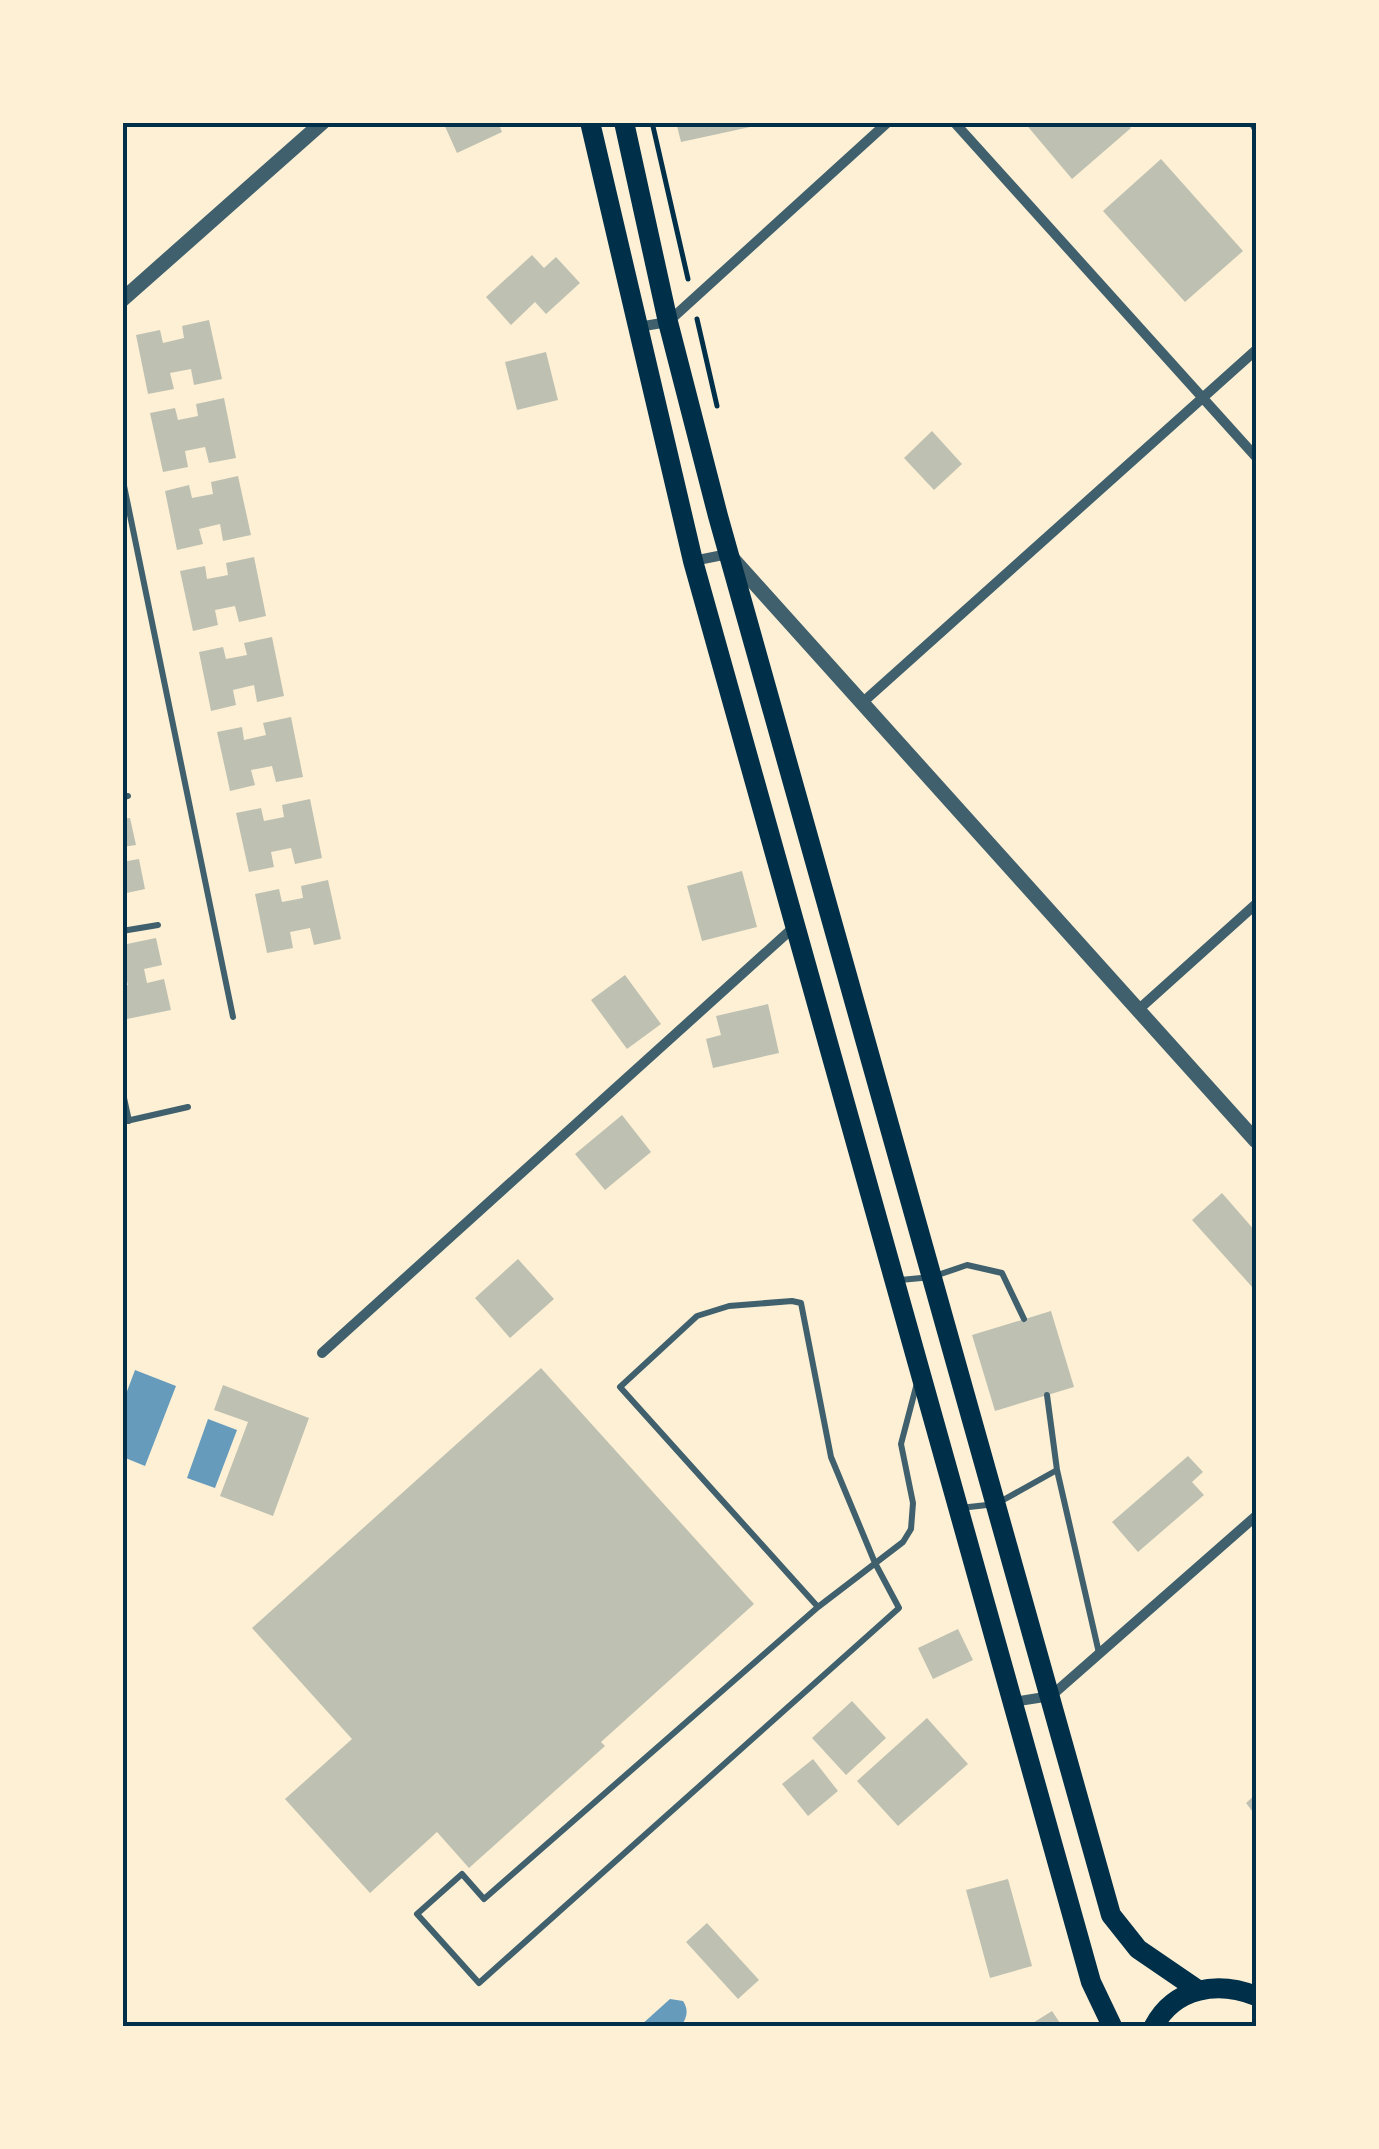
<svg xmlns="http://www.w3.org/2000/svg" width="1379" height="2149" viewBox="0 0 1379 2149" font-family="'PT Sans Narrow',sans-serif">
	<style>
		.water { fill: #669bbc }
		.building { fill: #bec0b2 }
		.lines { fill: none; stroke-linecap: round; stroke-linejoin: round }
		.path { stroke: #003049; stroke-width: 5 }
		.service { stroke: #3f606c; stroke-width: 6 }
		.minor { stroke: #3f606c; stroke-width: 10 }
		.tertiary { stroke: #3f606c; stroke-width: 15 }
		.primary { stroke: #003049; stroke-width: 20 }
		.neatline { fill: none; stroke: #003049; stroke-width: 4 }
	</style>
	<rect width="100%" height="100%" fill="#fdf0d5"/>
	<path class="water" d="M135,1370L176,1386L145,1466L123,1457V1402Z
		M208,1419L237,1430L215,1488L187,1478Z
		M670,1999L683,2001C689,2010 687,2018 681,2026H640Z"/>
	<path class="building" d="M443,122H498L502,132L457,153Z
		M676,122H764V124L681,142Z
		M1024,122H1125L1131,128L1072,179Z
		M1161,159L1243,251L1185,302L1103,211Z
		M532,255L544,268L556,257L580,283L546,314L535,302L511,325L486,297Z
		M209,320L222,379L194,385L191,369L170,373L174,389L148,394L136,335L160,330L163,343L184,338L182,326Z
		M546,352L558,400L517,410L505,362Z
		M224,398L236,458L209,463L205,447L185,451L188,467L163,472L150,413L175,408L178,420L198,416L196,404Z
		M932,431L962,464L934,490L904,458Z
		M238,476L251,535L223,541L220,524L199,529L203,544L177,550L165,491L189,485L192,498L213,494L211,482Z
		M254,557L266,616L239,622L235,606L215,610L218,625L193,631L180,571L205,566L207,579L228,575L226,563Z
		M272,637L284,696L257,702L254,685L233,690L236,705L211,711L199,652L223,647L226,659L247,655L244,643Z
		M291,717L303,777L276,782L272,766L251,770L255,785L230,791L217,732L242,727L244,740L266,735L263,723Z
		M310,799L322,858L295,864L291,848L271,852L274,867L249,872L236,813L261,808L264,821L284,817L282,805Z
		M130,818L136,845L122,847V819Z
		M139,859L145,889L122,894V862Z
		M742,871L757,927L702,941L687,886Z
		M328,880L341,939L314,945L310,928L290,932L293,948L267,953L255,894L279,889L282,902L303,898L301,886Z
		M156,938L162,965L144,969L147,983L164,979L171,1010L122,1020V986L128,985L125,974H122V945Z
		M625,975L661,1024L627,1049L591,1000Z
		M768,1004L779,1053L713,1068L706,1039L721,1035L716,1016Z
		M622,1115L651,1152L605,1190L575,1154Z
		M1222,1193L1256,1232V1285L1253,1288L1192,1220Z
		M518,1259L554,1299L510,1338L475,1298Z
		M1051,1311L1074,1387L995,1411L972,1335Z
		M541,1368L754,1604L601,1742L605,1746L469,1868L437,1832L370,1893L285,1799L352,1739L252,1628Z
		M223,1385L309,1418L273,1516L220,1496L248,1422L214,1410Z
		M1188,1456L1203,1472L1192,1482L1204,1495L1138,1552L1112,1522Z
		M958,1629L973,1660L933,1679L918,1648Z
		M852,1701L886,1738L846,1775L812,1738Z
		M927,1718L968,1764L898,1826L857,1781Z
		M813,1759L838,1791L808,1816L782,1784Z
		M1256,1794V1816L1246,1803Z
		M1008,1879L1032,1966L990,1978L966,1890Z
		M707,1923L759,1980L738,1999L686,1942Z
		M1052,2011L1062,2026H1028Z"/>
	<g class="lines">
		<path class="path" d="M652,122L688,279
			M697,319L717,406"/>
		<path class="service" d="M122,476L233,1017
			M122,797L128,796
			M122,931L158,925
			M122,1089L129,1121
			M122,1122L188,1107
			M900,1280L932,1277L967,1265L1002,1273L1024,1319
			M1057,1470L1099,1653
			M960,1508L996,1504L1057,1470L1047,1395
			M818,1607L620,1387L697,1316L729,1306L792,1301L801,1303L831,1457L875,1563L899,1608L479,1983L417,1914L462,1874L484,1899L818,1607L903,1542L911,1529L913,1503L901,1444L917,1383"/>
		<path class="minor" d="M954,122L1256,457
			M1253,122L1256,127
			M638,327L668,322L888,122
			M693,561L728,554
			M862,703L1256,350
			M1138,1010L1256,904
			M322,1353L794,927
			M1013,1702L1051,1696L1256,1516"/>
		<path class="tertiary" d="M122,300L323,122
			M731,557L1256,1141"/>
		<path class="primary" d="M590,122L693,561L1091,1982L1112,2026
			M624,122L668,322L718,516L1111,1915L1138,1949L1198,1990
			M1154,2026C1175,1987 1218,1981 1256,1996"/>
	</g>
	<rect width="1379" height="2149" fill="none" stroke="#fdf0d5" stroke-width="250"/>
	<rect x="125" y="125" width="1129" height="1899" class="neatline"/>
</svg>
